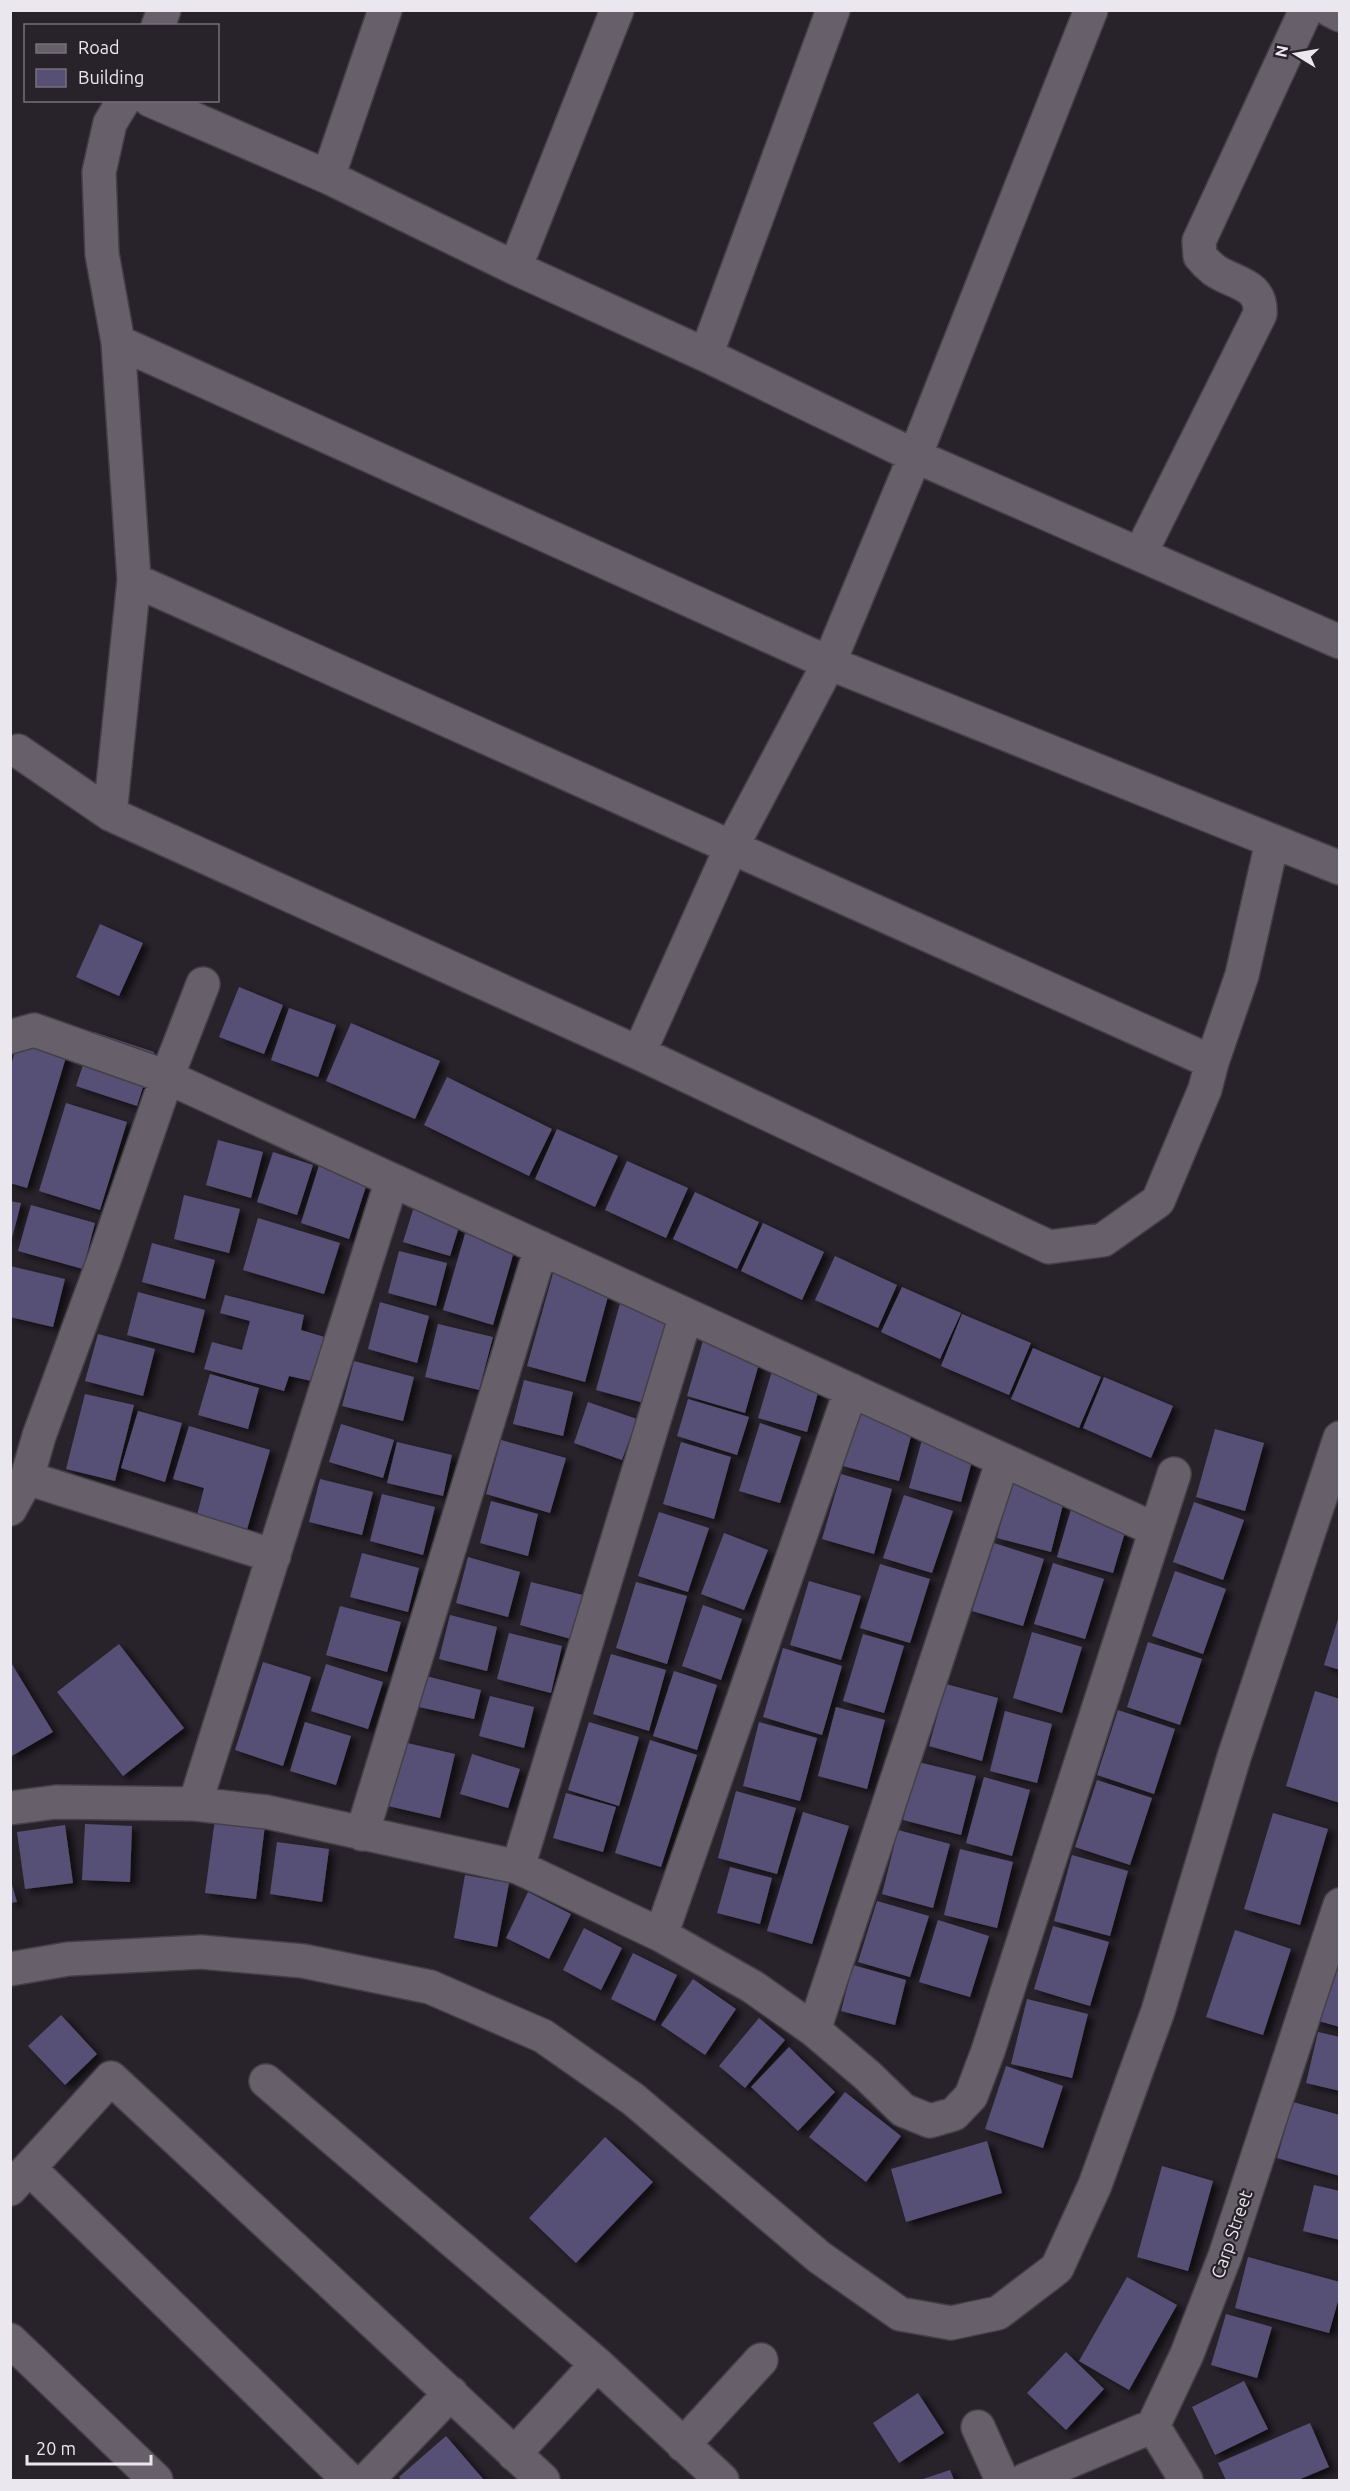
<svg xmlns="http://www.w3.org/2000/svg" width="1350" height="2491" viewBox="0 0 1350 2491" font-family="Ubuntu,sans-serif">
	<style>
		.building { fill: #575076; filter: url(#shadow) }
		.lines { fill: none; stroke-linecap: round; stroke-linejoin: round }
		.minor-casing { stroke: #454048; stroke-width: 36 }
		.minor { stroke: #67606b; stroke-width: 33 }
		.labels { text-anchor: middle; dominant-baseline: central; stroke-width: 4.5; stroke-linejoin: round; paint-order: stroke }
		.street-label { font-size: 18px; fill: #ebe7ee; stroke: #28222b }
	</style>
	<defs>
		<filter id="shadow"><feDropShadow dx="6" dy="4" stdDeviation="3" flood-color="#0009"/></filter>
	</defs>
	<rect width="100%" height="100%" fill="#28222b"/>
	<path class="building" d="M100,924L143,943L119,996L76,977Z
		M239,987L283,1005L264,1054L219,1037Z
		M289,1008L336,1025L318,1077L271,1060Z
		M24,1023L72,1037L27,1188L10,1183V1068Z
		M351,1023L440,1061L415,1119L326,1081Z
		M94,1032L154,1052L137,1106L76,1086Z
		M447,1077L552,1129L529,1176L424,1125Z
		M66,1103L127,1122L100,1210L39,1191Z
		M557,1129L618,1156L595,1207L535,1179Z
		M218,1140L263,1152L251,1198L206,1185Z
		M273,1152L313,1165L297,1215L257,1202Z
		M321,1159L370,1174L349,1239L301,1223Z
		M627,1161L688,1188L666,1238L605,1210Z
		M695,1192L759,1222L737,1269L673,1239Z
		M184,1195L240,1209L229,1253L174,1239Z
		M417,1197L464,1211L450,1256L403,1242Z
		M10,1201L21,1203L11,1242H10Z
		M31,1205L95,1223L83,1269L18,1251Z
		M471,1213L521,1227L493,1325L443,1310Z
		M258,1218L340,1243L324,1294L243,1270Z
		M763,1223L824,1252L802,1300L741,1271Z
		M152,1243L215,1260L205,1299L142,1282Z
		M399,1251L447,1263L436,1306L388,1293Z
		M835,1256L897,1285L878,1328L815,1300Z
		M557,1259L614,1274L585,1382L527,1366Z
		M10,1266L65,1279L53,1327L10,1317Z
		M902,1287L961,1313L940,1359L881,1332Z
		M624,1289L672,1302L644,1403L596,1390Z
		M138,1292L205,1310L194,1353L127,1335Z
		M225,1295L304,1315L301,1330L328,1338L316,1382L289,1376L284,1391L204,1369L212,1342L242,1350L250,1321L220,1313Z
		M380,1302L429,1316L417,1363L368,1349Z
		M962,1314L1031,1343L1009,1395L941,1366Z
		M438,1324L493,1337L479,1390L425,1377Z
		M706,1330L764,1346L745,1413L687,1396Z
		M98,1334L155,1349L143,1396L85,1381Z
		M1033,1348L1101,1377L1079,1428L1011,1399Z
		M777,1354L825,1368L807,1432L758,1418Z
		M354,1361L414,1377L403,1421L342,1406Z
		M210,1374L259,1388L248,1429L198,1415Z
		M1104,1377L1173,1406L1151,1458L1083,1428Z
		M524,1380L573,1392L563,1436L513,1424Z
		M85,1394L134,1405L115,1481L66,1469Z
		M688,1399L749,1417L737,1455L677,1436Z
		M861,1399L917,1414L899,1481L843,1466Z
		M588,1402L637,1419L622,1460L574,1443Z
		M138,1411L182,1423L165,1482L121,1468Z
		M927,1421L979,1435L961,1502L909,1488Z
		M760,1423L801,1437L780,1503L739,1491Z
		M341,1424L394,1440L383,1478L329,1462Z
		M189,1426L270,1450L246,1533L196,1519L204,1488L173,1479Z
		M1215,1429L1264,1443L1245,1511L1196,1497Z
		M501,1440L566,1458L550,1513L486,1494Z
		M397,1442L452,1455L443,1496L387,1483Z
		M681,1442L731,1457L714,1519L663,1504Z
		M1014,1471L1068,1485L1051,1552L997,1538Z
		M841,1474L892,1489L874,1554L822,1539Z
		M320,1479L373,1492L362,1535L309,1522Z
		M1077,1489L1133,1505L1113,1573L1057,1557Z
		M382,1494L435,1507L423,1555L370,1541Z
		M904,1495L953,1511L932,1573L883,1558Z
		M491,1501L538,1514L528,1556L480,1543Z
		M1194,1502L1244,1520L1223,1580L1173,1562Z
		M659,1512L709,1528L688,1592L638,1576Z
		M724,1533L768,1550L744,1610L701,1594Z
		M994,1543L1044,1559L1023,1626L972,1611Z
		M362,1553L419,1568L408,1612L350,1597Z
		M468,1557L520,1572L508,1617L456,1603Z
		M1053,1563L1104,1579L1085,1639L1034,1624Z
		M880,1564L930,1579L910,1643L860,1628Z
		M1175,1571L1226,1589L1203,1654L1152,1636Z
		M809,1581L861,1596L841,1660L790,1645Z
		M531,1582L583,1595L571,1639L520,1625Z
		M636,1582L687,1596L667,1664L616,1648Z
		M703,1605L742,1619L721,1680L682,1666Z
		M340,1606L401,1622L387,1672L326,1655Z
		M450,1615L497,1627L487,1671L439,1659Z
		M1339,1616H1340V1670L1324,1665Z
		M1032,1632L1082,1647L1062,1713L1013,1698Z
		M509,1633L562,1646L551,1693L497,1679Z
		M863,1634L904,1646L884,1713L843,1701Z
		M1148,1642L1202,1659L1180,1725L1127,1707Z
		M119,1644L184,1728L123,1776L57,1692Z
		M783,1648L842,1666L822,1735L763,1717Z
		M611,1654L666,1670L649,1731L593,1714Z
		M10,1661L53,1732L10,1757Z
		M263,1662L311,1677L283,1766L235,1750Z
		M326,1664L383,1682L368,1729L311,1711Z
		M674,1671L717,1685L697,1750L653,1736Z
		M426,1676L481,1690L474,1719L419,1707Z
		M946,1684L998,1698L982,1761L929,1746Z
		M1315,1691L1340,1699V1803L1286,1786Z
		M490,1696L534,1707L524,1748L479,1736Z
		M836,1707L885,1720L867,1789L818,1776Z
		M1118,1710L1175,1729L1154,1794L1097,1775Z
		M1005,1711L1052,1724L1037,1783L990,1771Z
		M305,1722L351,1736L336,1785L290,1771Z
		M589,1722L639,1737L619,1806L568,1790Z
		M759,1722L817,1738L800,1801L743,1786Z
		M650,1740L697,1755L661,1867L615,1853Z
		M403,1742L455,1754L440,1818L388,1806Z
		M472,1754L520,1769L508,1808L460,1794Z
		M918,1762L976,1776L961,1835L903,1820Z
		M984,1777L1030,1790L1012,1856L966,1843Z
		M1097,1780L1152,1798L1130,1865L1075,1847Z
		M736,1791L796,1808L777,1874L718,1858Z
		M566,1793L616,1807L603,1852L553,1838Z
		M803,1812L849,1826L812,1944L767,1931Z
		M1273,1813L1328,1829L1300,1925L1244,1909Z
		M215,1819L265,1825L256,1899L205,1893Z
		M85,1824L132,1826L130,1882L82,1880Z
		M65,1825L73,1883L25,1889L17,1832Z
		M898,1830L950,1844L933,1908L882,1894Z
		M277,1842L329,1849L322,1902L270,1894Z
		M960,1849L1013,1862L997,1928L944,1915Z
		M1072,1855L1128,1871L1110,1936L1054,1921Z
		M730,1867L772,1878L760,1924L717,1913Z
		M465,1875L509,1883L497,1947L454,1938Z
		M10,1878L17,1902L10,1903Z
		M528,1892L571,1914L549,1959L506,1938Z
		M877,1901L929,1916L910,1977L858,1962Z
		M938,1920L989,1936L970,1997L919,1982Z
		M1053,1926L1109,1942L1090,2006L1034,1989Z
		M584,1928L622,1948L601,1990L563,1970Z
		M1235,1930L1291,1949L1263,2035L1206,2017Z
		M633,1953L677,1975L655,2021L611,1999Z
		M853,1965L906,1980L895,2025L841,2011Z
		M1331,1968L1340,1971V2027L1315,2020Z
		M693,1979L736,2009L705,2055L661,2025Z
		M1027,1999L1088,2014L1072,2078L1011,2064Z
		M61,2015L97,2054L65,2085L28,2046Z
		M759,2018L785,2040L745,2088L719,2066Z
		M1318,2032L1340,2037V2091L1306,2083Z
		M789,2047L835,2092L798,2131L751,2087Z
		M1006,2066L1063,2086L1043,2148L985,2129Z
		M845,2092L901,2136L866,2182L809,2137Z
		M1293,2102L1340,2115V2176L1277,2158Z
		M605,2137L653,2182L576,2263L529,2218Z
		M987,2141L1002,2193L906,2222L891,2169Z
		M1162,2166L1213,2181L1188,2271L1137,2257Z
		M1314,2185L1340,2191V2240L1303,2231Z
		M1248,2257L1340,2282V2294L1329,2333L1235,2308Z
		M1127,2277L1177,2305L1129,2390L1079,2361Z
		M1226,2314L1272,2327L1257,2378L1211,2365Z
		M1066,2352L1104,2389L1066,2430L1027,2393Z
		M1244,2381L1268,2429L1215,2455L1192,2407Z
		M918,2393L944,2433L899,2463L873,2423Z
		M1310,2423L1329,2467L1298,2480H1226L1218,2463Z
		M446,2436L484,2480H401L399,2477Z
		M950,2470L954,2480H920Z"/>
	<g class="lines">
		<g class="minor-casing">
			<path id="minor" d="M1330,10L1340,15
				M158,26L164,10
				M150,100L328,177L515,268L706,355L915,456L1340,642
				M328,177L385,10
				M515,268L617,10
				M118,342L829,663L1340,868
				M706,355L833,10
				M1140,554L1260,314C1262,283 1234,284 1214,270C1209,266 1204,261 1200,256L1199,241L1306,10
				M134,580L1212,1062
				M18,751L110,814L639,1053L1049,1247L1103,1240L1158,1201L1205,1089L1212,1062L1242,975L1272,842
				M110,814L134,580L118,342L102,254L99,172L110,123L124,100
				M10,1037L34,1030L167,1077L1156,1530
				M639,1053L731,848L829,663L915,456L1091,10
				M27,1478L274,1556
				M10,1509L27,1478L39,1436L105,1257L167,1077L203,984
				M195,1804L392,1180
				M10,1808L56,1802L195,1804L267,1812L518,1867L661,1935L753,1987L814,2030L868,2076L903,2110L930,2121L954,2114L971,2096L988,2051L1174,1474
				M362,1834L541,1248
				M518,1867L686,1315
				M661,1935L851,1390
				M10,1969L68,1959L201,1952L303,1961L430,1987L543,2036L633,2099L819,2257L900,2314L951,2323L998,2313L1057,2268L1095,2185L1158,2011L1234,1757L1340,1438
				M814,2030L1003,1460
				M266,2081L597,2364L722,2480
				M29,2168L349,2480
				M10,2189L111,2078L543,2480
				M10,2340L156,2480
				M1153,2426L1186,2480
				M978,2427L1002,2480
				M683,2445L761,2360
				M514,2454L597,2364
				M367,2480L451,2393
				M1025,2480L1153,2426L1187,2354L1225,2256L1340,1905"/>
		</g>
		<use href="#minor" class="minor"/>
	</g>
	<g class="labels">
		<g class="street-label">
			<text transform="translate(1231 2234) rotate(-71)">Carp Street</text>
		</g>
	</g>
	<rect width="1350" height="2491" fill="none" stroke="#ebe7ee" stroke-width="24"/>
	<rect x="24" y="24" width="195" height="78" fill="#28222b" stroke="#767179" stroke-width="1.5"/>
	<rect x="36" y="44" width="30" height="9" fill="#67606b" stroke="#767179" stroke-width="1.5"/>
	<text x="78" y="54" font-size="18" fill="#ebe7ee">Road</text>
	<rect x="36" y="69" width="30" height="18" fill="#575076" stroke="#767179" stroke-width="1.5"/>
	<text x="78" y="84" font-size="18" fill="#ebe7ee">Building</text>
	<g transform="translate(1296 54) rotate(281)" stroke="#28222b" stroke-width="4.5" paint-order="stroke">
	<path d="M0-4.5L10 22L0 15L-10 22Z" fill="#ebe7ee"/>
	<text y="-9" font-size="16" font-weight="bold" text-anchor="middle" fill="#ebe7ee">N</text>
	</g>
	<path d="M27 2455v9h124v-9" fill="none" stroke="#ebe7ee" stroke-width="3"/>
	<text x="36" y="2455" font-size="18" fill="#ebe7ee" stroke="#28222b" stroke-width="4.5" paint-order="stroke">20 m</text>
</svg>
